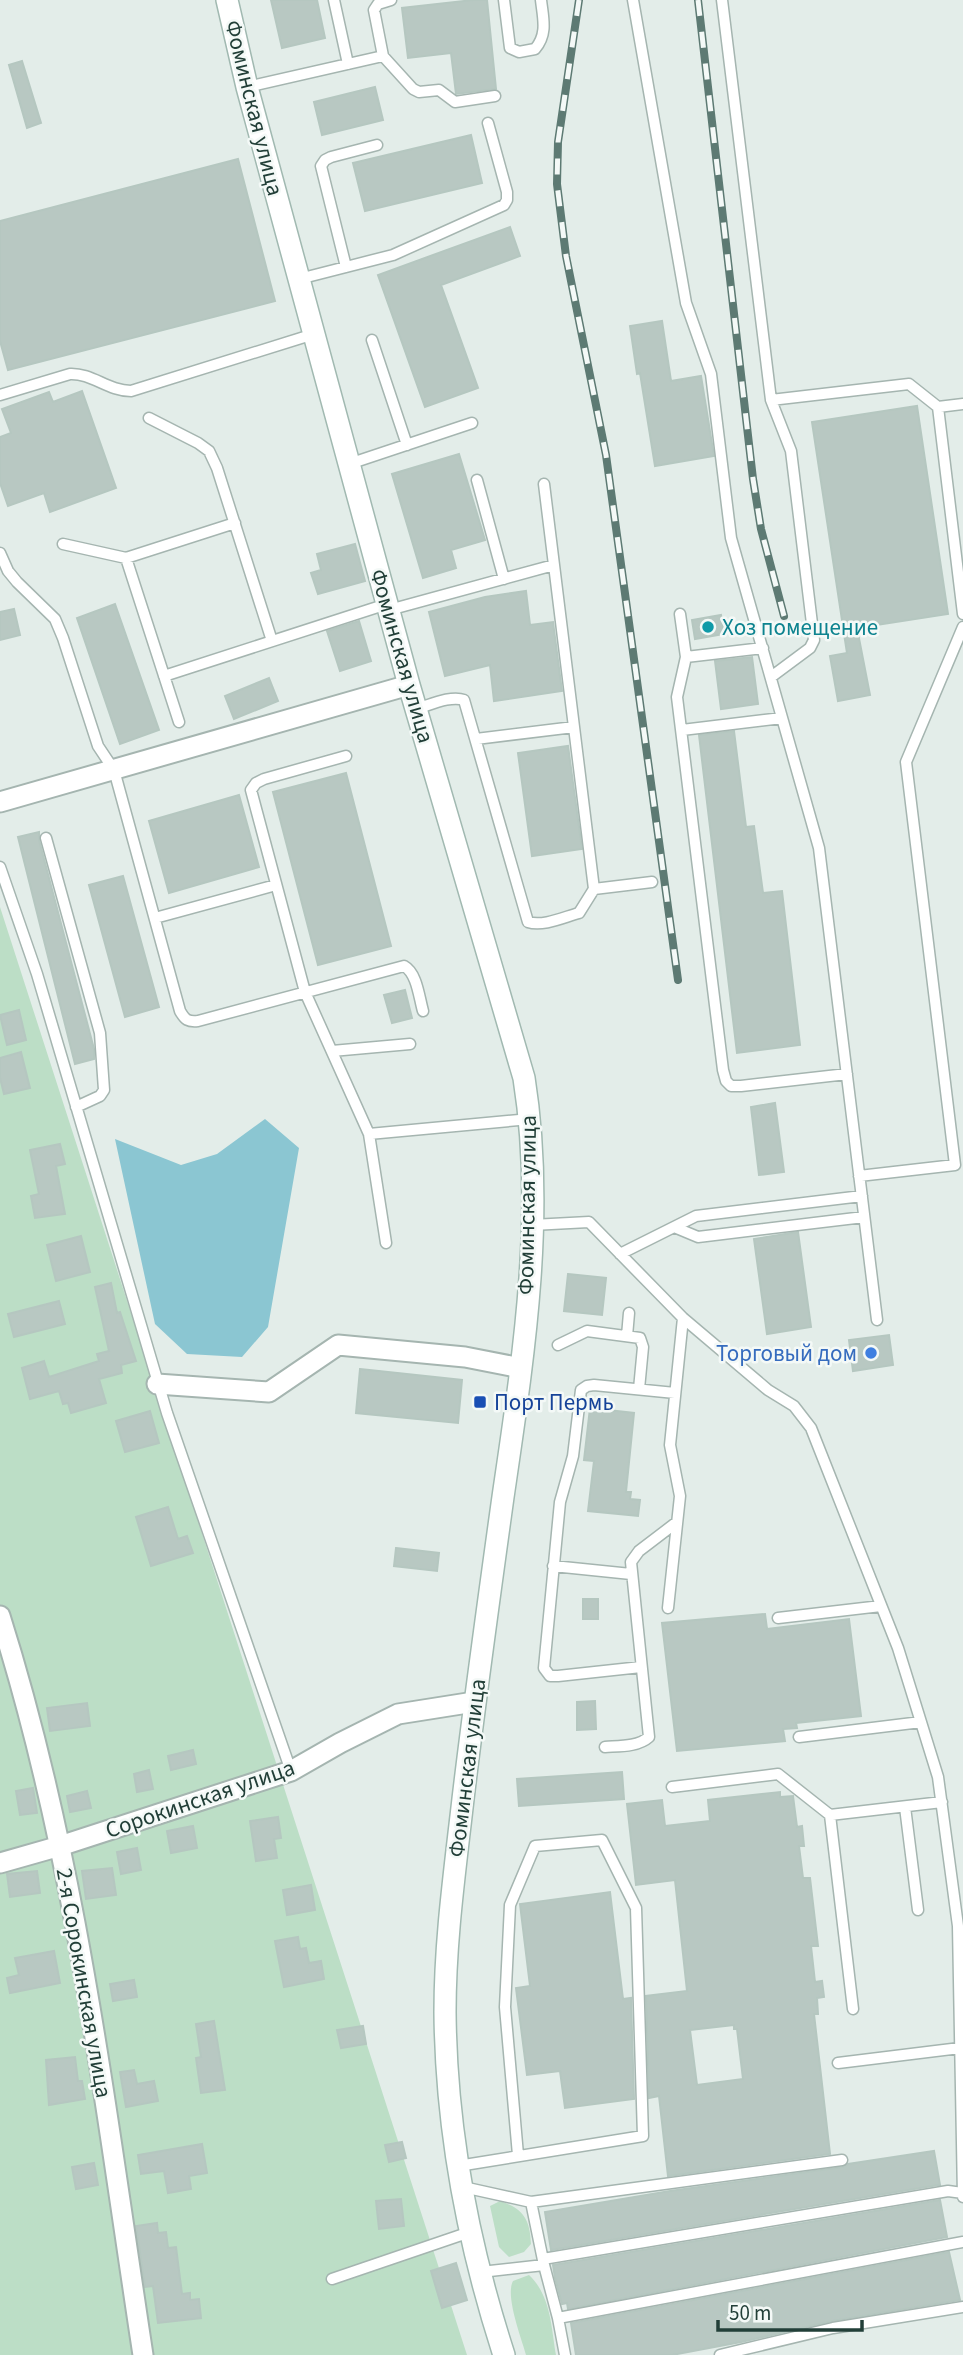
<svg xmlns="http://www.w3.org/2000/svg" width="963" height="2355" viewBox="0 0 963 2355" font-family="'Source Sans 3',sans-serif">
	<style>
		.green { fill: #bcdec6 }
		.water { fill: #8bc6d2 }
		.building { fill: #b8c8c2; stroke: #b5c7c0; stroke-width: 2; fill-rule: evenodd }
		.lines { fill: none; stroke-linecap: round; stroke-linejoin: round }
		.lane-casing { stroke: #a5b5b0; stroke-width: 13 }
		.street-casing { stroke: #a5b5b0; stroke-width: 23 }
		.secondary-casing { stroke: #a1b9b1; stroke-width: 24 }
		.lane { stroke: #fff; stroke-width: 10 }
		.street { stroke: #fff; stroke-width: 19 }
		.secondary { stroke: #fff; stroke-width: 21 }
		.rail-casing { stroke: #5d7a73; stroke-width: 8 }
		.rail { stroke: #f4f9f7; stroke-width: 5; stroke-dasharray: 16; stroke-linecap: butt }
		.culture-dot { fill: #0f9aa8; stroke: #f4f9f7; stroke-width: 2.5 }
		.shop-dot { fill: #3f7fe0; stroke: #f4f9f7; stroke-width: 2.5 }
		.transit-dot { fill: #1a4fb4; stroke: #f4f9f7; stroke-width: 2.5 }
		.labels { text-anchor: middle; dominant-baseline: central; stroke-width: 5; stroke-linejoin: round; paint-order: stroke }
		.street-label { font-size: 23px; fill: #223f38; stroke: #f4f9f7 }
		.culture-label { font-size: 23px; fill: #0d838f; stroke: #f4f9f7; text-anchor: start }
		.shop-label { font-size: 23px; fill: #366cbe; stroke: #f4f9f7; text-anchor: end }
		.transit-label { font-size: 23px; fill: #164399; stroke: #f4f9f7; text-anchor: start }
	</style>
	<rect width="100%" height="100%" fill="#e3ede9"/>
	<path class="green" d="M0,907L467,2355H0Z
		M500,2201C524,2209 530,2220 531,2244L524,2252L509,2257L499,2247L490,2206Z
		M529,2275C551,2296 551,2326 556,2355H526C521,2337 505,2296 513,2281Z"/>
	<path class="water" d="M265,1119L299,1148L268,1327L242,1357L187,1354L155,1324L115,1139L181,1165L217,1154Z"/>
	<path class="building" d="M271,0H317L325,38L282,48Z
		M473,0H487L496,89L456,94L451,53L408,58L402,8Z
		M22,61L41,123L27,128L9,65Z
		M375,87L383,120L322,135L314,102Z
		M471,135L482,183L365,211L353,163Z
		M238,159L275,301L8,370L0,341V221Z
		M510,227L520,256L441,285L478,388L425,407L378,275Z
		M662,321L671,381L701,376L714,456L655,466L640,373L637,374L630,326Z
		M82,391L116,488L50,512L44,493L8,506L0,483V437L11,433L2,409L49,392L53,402Z
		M917,406L948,614L857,628L870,695L838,701L830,656L847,653L812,422Z
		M459,454L485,540L451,550L456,568L423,578L392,474Z
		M355,544L365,581L318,594L311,573L321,570L317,554Z
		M526,591L530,625L553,622L562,691L494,701L490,665L445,676L429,612L485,597Z
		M115,604L159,730L120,744L77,618Z
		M14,609L20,635L0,640V612Z
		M721,615L724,634L695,639L692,620Z
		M359,621L371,661L340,671L327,631Z
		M752,657L758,704L721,709L715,661Z
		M269,678L278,701L234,719L225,696Z
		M734,731L746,827L754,826L763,893L782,891L800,1045L737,1053L699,735Z
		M568,746L582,849L532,856L518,753Z
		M346,773L391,946L318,965L273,792Z
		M239,795L259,867L169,893L149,821Z
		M39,832V840L94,1049V1059L75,1064L18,837Z
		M123,876L159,1007L125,1017L89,885Z
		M405,990L412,1018L392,1023L384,995Z
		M19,1010L26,1040L7,1045L0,1015Z
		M21,1052L30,1088L4,1094L0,1078V1058Z
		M775,1103L784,1172L759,1175L751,1107Z
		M60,1144L65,1164L56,1166L65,1214L35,1218L31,1196L39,1194L30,1150Z
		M798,1232L811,1327L767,1334L754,1239Z
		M81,1236L90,1272L56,1281L47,1245Z
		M568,1274L606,1278L602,1315L564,1311Z
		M111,1283L117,1313L120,1312L136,1361L121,1365L122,1373L99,1379L106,1403L71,1413L68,1403L63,1404L59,1391L30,1399L22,1368L44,1361L49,1377L99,1361L97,1354L109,1351L95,1287Z
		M59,1301L65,1324L14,1337L8,1314Z
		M889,1335L893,1365L853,1371L849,1340Z
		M360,1369L462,1380L458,1423L356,1413Z
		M590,1408L634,1413L626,1492H631L630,1499L640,1500L638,1516L588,1511L594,1461L584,1460Z
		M150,1411L159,1443L125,1452L116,1421Z
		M168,1507L178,1539L187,1536L193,1553L151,1566L136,1517Z
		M396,1548L439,1553L437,1571L394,1566Z
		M583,1599H598V1619H583Z
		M765,1614L767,1629L849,1619L861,1716L796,1723L797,1728L783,1729L785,1741L677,1751L662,1623Z
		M595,1701L596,1729L577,1730V1702Z
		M87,1703L90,1726L50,1731L47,1708Z
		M193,1750L196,1764L171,1770L168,1756Z
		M149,1770L153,1789L137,1792L134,1774Z
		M622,1772L624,1799L519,1806L517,1779Z
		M33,1788L37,1813L20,1815L16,1791Z
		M87,1791L91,1808L70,1812L67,1796Z
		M780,1792V1797L793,1796L797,1827L802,1826L804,1846H799L803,1878H810L818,1946H811L815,1982L822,1981L824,1997L817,1998L818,2014H814L830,2154L668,2176L659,2096L649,2098L646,1996L687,1991L675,1880L636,1885L627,1804L662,1800L665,1826L710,1821L708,1800ZM734,2025V2029H737L743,2079L697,2085L690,2030Z
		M278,1817L281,1838L274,1839L277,1858L256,1861L250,1821Z
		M193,1826L197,1848L171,1853L167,1831Z
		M137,1848L141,1870L121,1874L117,1852Z
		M112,1868L116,1895L86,1899L82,1871Z
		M37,1871L40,1893L10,1897L7,1874Z
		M311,1885L315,1910L287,1915L283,1890Z
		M610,1892L623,1999L631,1998L634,2099L565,2108L560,2071L527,2075L516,1988L530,1986L520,1904Z
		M298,1937L300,1949L306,1948L309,1963L321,1961L324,1979L284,1987L275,1941Z
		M54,1951L60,1983L10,1993L7,1978L19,1975L15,1958Z
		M134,1980L137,1997L113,2001L110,1984Z
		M214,2021L225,2090L201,2093L196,2058L201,2057L196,2024Z
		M363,2026L366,2044L341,2048L337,2030Z
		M75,2057L78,2081H82L85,2099L49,2105L46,2060Z
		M134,2070L137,2084L154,2081L158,2101L126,2107L120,2072Z
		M402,2142L406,2158L389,2162L385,2145Z
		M202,2144L207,2173L189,2176L191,2189L168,2193L164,2171L141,2174L138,2155Z
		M934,2151L940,2185H938L551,2250L545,2212L670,2191L843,2167L848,2164Z
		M94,2163L98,2185L76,2189L72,2167Z
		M401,2199L404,2226L379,2229L376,2201Z
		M940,2200L947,2237L568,2309L567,2303L562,2304L555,2278L553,2265Z
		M157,2223L158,2233L166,2232L168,2248L176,2247L182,2294L190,2293V2300L199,2299L201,2318L158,2323L153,2286L145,2287L136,2226Z
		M949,2252L960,2300L832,2321L741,2342L672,2355H576L571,2323Z
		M456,2263L467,2300L442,2308L431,2271Z"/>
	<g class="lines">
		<g class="lane-casing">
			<path id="lane" d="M334,0L348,64
				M504,0L510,48L519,52L535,49C548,34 543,18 541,0
				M633,0L686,303L711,374L731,538L819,848L877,1320
				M722,0L771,400L909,384L938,407
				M383,56L413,89L419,92L439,90L455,102L495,96
				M247,87L383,56L374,10L378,4L391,0
				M346,267L393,255L504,205L507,200V192L488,123
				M299,279L346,267L321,166L325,160L331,157L377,145
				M372,340L407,445
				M0,395L70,374C92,373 108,391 131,391L314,334
				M963,404L938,407L963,614
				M149,418L198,443L209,451L217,468L272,641
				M349,464L472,423
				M477,480L504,579
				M544,484L554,565
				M63,544L126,558L235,523
				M0,553L8,571L17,582L55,619L63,638L98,746L114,770L180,1011C185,1020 188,1022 198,1021L404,966C417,973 419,997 423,1011
				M126,558L179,722
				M389,610L554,565L594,889L652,882
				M680,614L686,657L677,697L723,1070L726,1081L731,1086H741L847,1074
				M686,657L763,648
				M164,676L387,604
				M771,677L810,648L814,640L791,451L771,400
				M416,709C430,705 451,695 464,700L528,922C543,927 564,917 579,913L594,889
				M682,730L782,718
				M476,739L574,727
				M346,756L264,779L256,783L251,790L305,992L369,1134L530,1119
				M46,838L100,1033L104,1090L100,1096L76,1107
				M0,867L37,974L167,1413L291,1771
				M155,918L276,885
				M332,1051L410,1044
				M369,1134L386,1243
				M859,1176L955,1165L906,762L963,627
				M532,1225L589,1222L683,1318L768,1390L794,1406L811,1428L898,1648L938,1777L958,1926L963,2197
				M674,1227L698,1237L864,1217
				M620,1254L696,1216L862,1196
				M627,1336L629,1313
				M558,1345L587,1331L640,1338L643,1347L639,1389
				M553,1566L631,1574
				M668,1608L680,1496L670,1445L683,1318
				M778,1618L881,1606
				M641,1667L558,1676H550L544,1668L560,1502L573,1456L581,1390L587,1386L594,1385L675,1393
				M799,1737L921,1722
				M605,1747C619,1746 638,1747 649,1737L631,1562L639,1551L677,1522
				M672,1787L778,1774L830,1815
				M905,1807L918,1910
				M853,2009L830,1815L942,1802
				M838,2063L960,2048
				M458,2166L643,2136L636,1908L602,1840L535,1846L510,1905L505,2007L518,2155
				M463,2187L531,2202
				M543,2259L948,2191L963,2193
				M544,2265L531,2202L842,2160
				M481,2272L544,2265L558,2318
				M332,2279L470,2232
				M565,2355L558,2318L963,2242
				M720,2355L833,2328L963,2307"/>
		</g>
		<g class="street-casing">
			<path id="street" d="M0,802L409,685
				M157,1384L269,1392L338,1345L465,1357L521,1368
				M0,1616C76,1856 105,2107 143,2355
				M0,1863L60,1846L291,1771L340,1743L398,1714L474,1702"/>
		</g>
		<g class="secondary-casing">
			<path id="secondary" d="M227,0L247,87L409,685L524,1078C546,1216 523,1360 503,1497C489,1598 475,1698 463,1799C455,1870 445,1940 445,2012C446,2129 468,2244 504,2355"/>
		</g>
		<use href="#lane" class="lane"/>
		<use href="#street" class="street"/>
		<use href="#secondary" class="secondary"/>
		<g class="rail-casing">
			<path id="rail" d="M579,0L558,142L557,184L566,256L606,455L678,980
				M698,0L753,479L761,529L784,616"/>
		</g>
		<use href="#rail" class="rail"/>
	</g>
	<circle class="culture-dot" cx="708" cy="627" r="7"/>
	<circle class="shop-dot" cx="871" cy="1353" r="7"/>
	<rect class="transit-dot" x="473" y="1395" width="14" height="14" rx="3.5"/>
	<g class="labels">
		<g class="street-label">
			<text transform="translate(254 108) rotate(76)">Фоминская улица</text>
			<text transform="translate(402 656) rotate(74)">Фоминская улица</text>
			<text transform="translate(527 1205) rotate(-89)">Фоминская улица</text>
			<text transform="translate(467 1768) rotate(-83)">Фоминская улица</text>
			<text transform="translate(200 1799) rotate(-19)">Сорокинская улица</text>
			<text transform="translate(84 1983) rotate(80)">2-я Сорокинская улица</text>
		</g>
		<g class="culture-label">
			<text x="722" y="627">Хоз помещение</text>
		</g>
		<g class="shop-label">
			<text x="857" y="1353">Торговый дом</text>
		</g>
		<g class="transit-label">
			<text x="494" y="1402">Порт Пермь</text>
		</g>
	</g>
	<path d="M718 2320v10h144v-10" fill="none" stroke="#223f38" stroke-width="3.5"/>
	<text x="729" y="2320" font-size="21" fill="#223f38" stroke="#f4f9f7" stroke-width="5" paint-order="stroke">50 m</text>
</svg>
